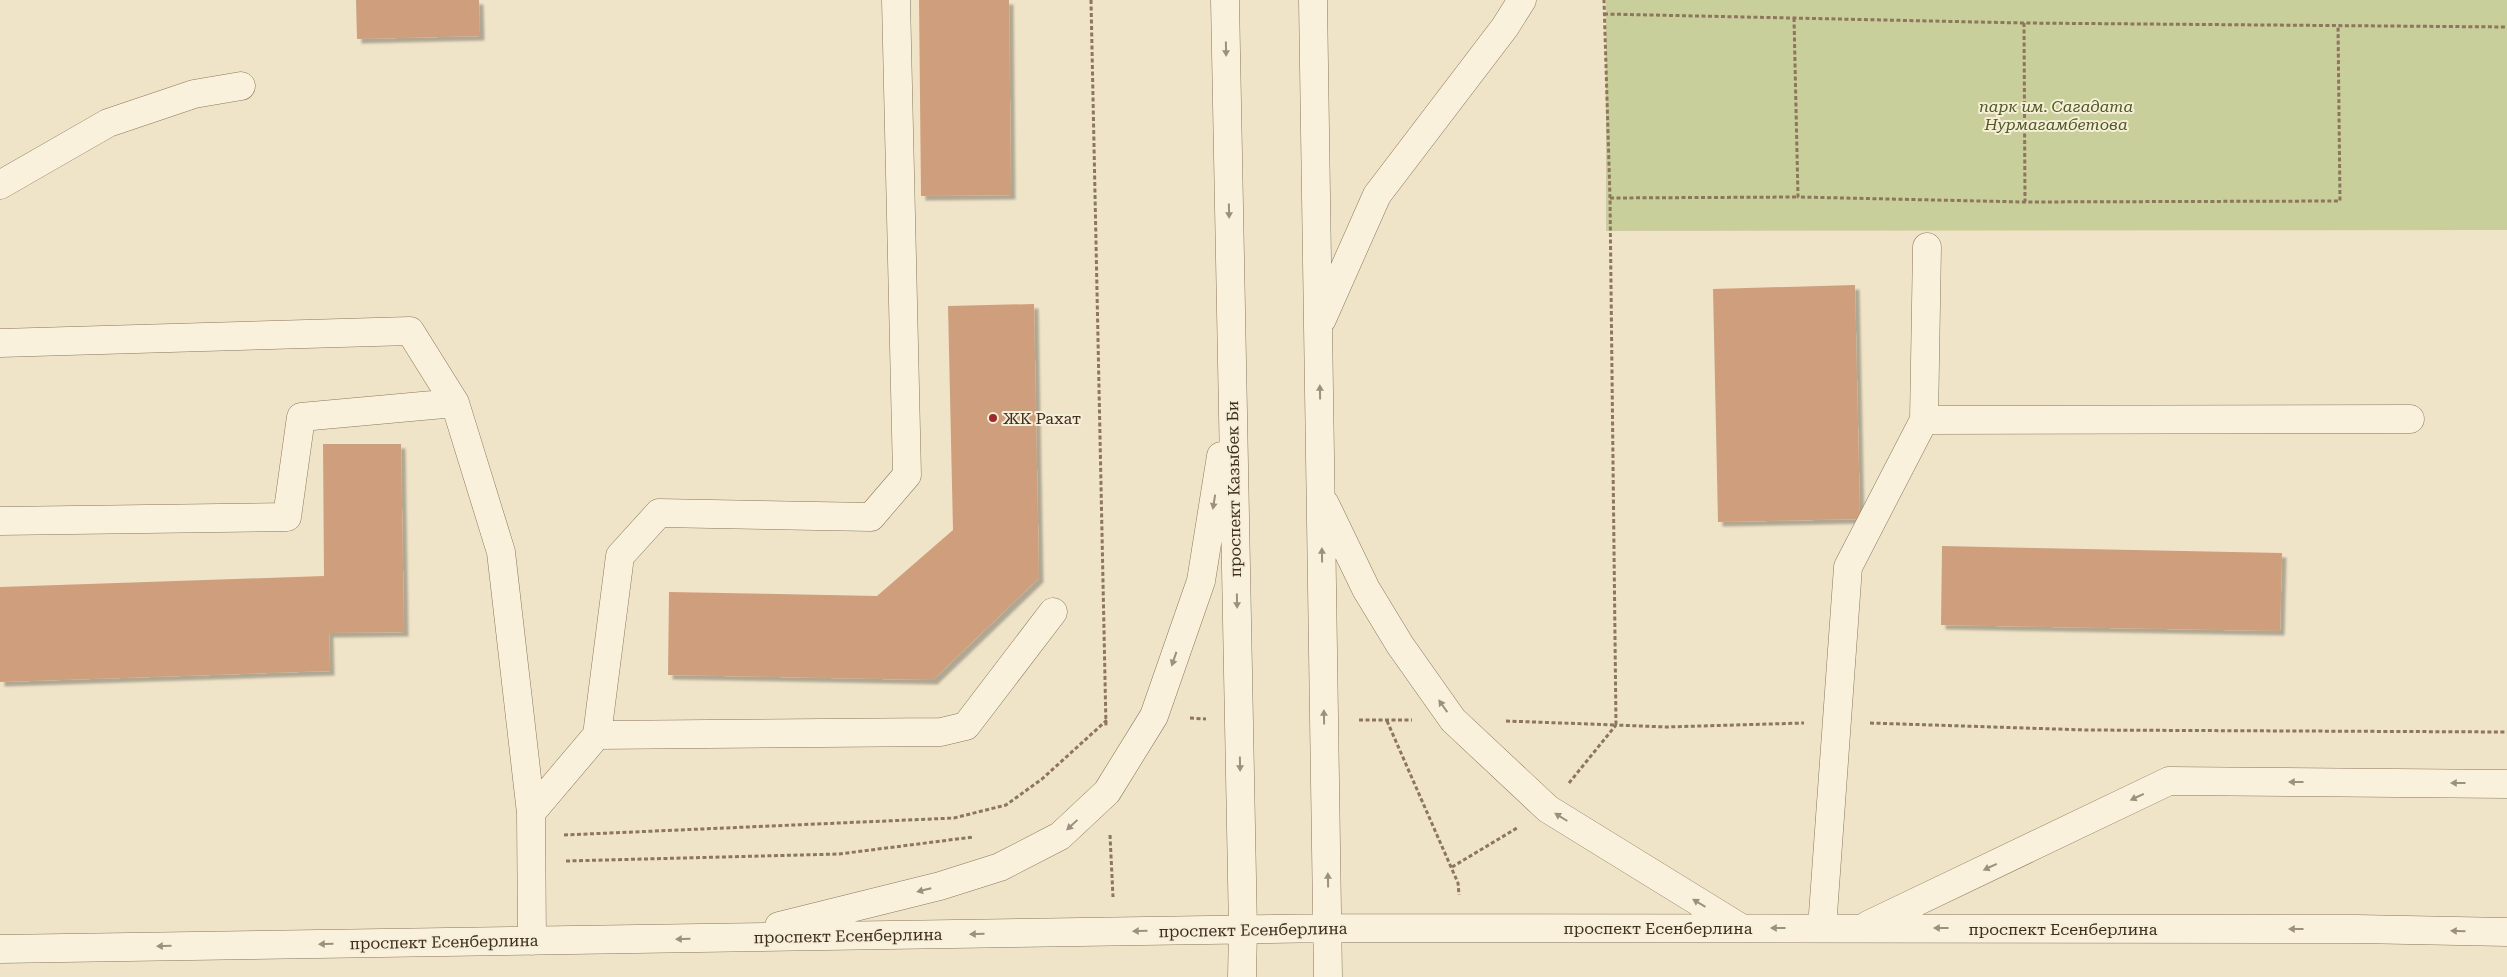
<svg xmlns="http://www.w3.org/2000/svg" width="2507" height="977" viewBox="0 0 2507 977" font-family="'Roboto Serif',serif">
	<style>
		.green { fill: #c9cf9b }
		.building { fill: #cf9f7d; filter: url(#shadow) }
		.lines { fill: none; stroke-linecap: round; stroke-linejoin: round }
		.minor-casing { stroke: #8d765c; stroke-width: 29 }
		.path { stroke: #8d765c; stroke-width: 3; stroke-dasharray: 4 2.5; stroke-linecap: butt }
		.minor { stroke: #faf1dc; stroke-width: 28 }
		.oneway { fill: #9c907e }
		.poi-dot { fill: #9e2a2b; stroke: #f7eed8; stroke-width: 2 }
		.labels { text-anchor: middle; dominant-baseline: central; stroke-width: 4; stroke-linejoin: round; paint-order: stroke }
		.park-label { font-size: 16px; font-style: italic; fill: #4d5a26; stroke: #f7eed8 }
		.poi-label { font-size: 16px; fill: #3d2e20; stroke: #f7eed8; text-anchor: start }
		.street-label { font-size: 16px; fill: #3d2e20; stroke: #f7eed8 }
	</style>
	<defs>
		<filter id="shadow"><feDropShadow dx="4.5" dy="4.5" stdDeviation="1" flood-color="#0004"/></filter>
	</defs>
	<rect width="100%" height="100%" fill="#f0e4c8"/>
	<path class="green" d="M1606,0H2507V230L1606,231Z"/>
	<path class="building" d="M356,0H479L480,36L357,39Z
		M919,0H1009L1011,195L921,196Z
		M1855,285L1860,519L1718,522L1713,289Z
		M1034,304L1039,578L933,680L668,675L669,592L877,596L953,530L948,306Z
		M323,444H401L404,632L329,633L330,671L0,682V587L324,576Z
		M1942,546L2282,553L2280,631L1941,625Z"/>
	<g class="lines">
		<g class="minor-casing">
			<path id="minor" d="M1225,0L1243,930L1242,977
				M1313,0L1328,977
				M0,185L108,123L194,94L241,86
				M1322,319L1377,195L1505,27L1522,0
				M0,343L410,331L455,403L501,552L531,813L532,941
				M1924,420L1927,247
				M1325,504L1366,589L1400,645L1453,720L1548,809L1741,928
				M0,521L287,517L301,417L455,403
				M597,735L941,732L966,726L1053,612
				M531,813L597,735L620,556L659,513L871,517L907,475L896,0
				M1868,925L2169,781L2507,784
				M779,926L940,886L1000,867L1060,836L1107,792L1154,716L1201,581L1221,456
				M1822,928L1848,567L1924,420L2410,419
				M0,949L1329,928L2357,929L2507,932"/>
		</g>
		<path class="path" d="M1091,0L1106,727
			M1604,14L2024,23L2507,27
			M1794,18L1798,197L2025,202L2340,201L2338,26
			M2024,23L2025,202
			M1610,198L1798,197
			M1190,718L1206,719
			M1359,720H1412
			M1387,721L1458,883L1459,895
			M1506,721L1616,725L1610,198L1604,0
			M1870,723L2086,730L2507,732
			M1569,783L1616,725L1666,727L1804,723
			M564,835L954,818L1006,805L1042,779L1107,720
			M1110,835L1113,897
			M566,861L839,854L973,837
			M1452,867L1517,828"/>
		<use href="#minor" class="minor"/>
	</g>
	<defs><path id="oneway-solid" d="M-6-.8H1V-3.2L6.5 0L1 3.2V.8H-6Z" transform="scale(1.25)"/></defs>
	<g class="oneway">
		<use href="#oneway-solid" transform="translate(1226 49) rotate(89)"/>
		<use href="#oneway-solid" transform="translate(1229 211) rotate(89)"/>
		<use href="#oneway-solid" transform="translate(1320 392) rotate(-91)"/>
		<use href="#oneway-solid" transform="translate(1214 502) rotate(99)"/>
		<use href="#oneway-solid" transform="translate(1322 555) rotate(-91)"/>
		<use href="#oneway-solid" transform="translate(1237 601) rotate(89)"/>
		<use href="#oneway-solid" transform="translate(1174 659) rotate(109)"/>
		<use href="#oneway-solid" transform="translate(1443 706) rotate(-125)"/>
		<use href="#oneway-solid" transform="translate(1324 717) rotate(-91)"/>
		<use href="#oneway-solid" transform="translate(1240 764) rotate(89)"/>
		<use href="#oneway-solid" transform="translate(2296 782) rotate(-180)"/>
		<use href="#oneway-solid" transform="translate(2458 783) rotate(-180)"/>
		<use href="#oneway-solid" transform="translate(2137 797) rotate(155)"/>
		<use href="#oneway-solid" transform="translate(1561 817) rotate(-148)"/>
		<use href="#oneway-solid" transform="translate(1072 825) rotate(137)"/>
		<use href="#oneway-solid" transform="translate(1990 867) rotate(155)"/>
		<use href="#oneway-solid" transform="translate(1328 880) rotate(-91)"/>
		<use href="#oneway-solid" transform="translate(924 890) rotate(166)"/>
		<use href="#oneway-solid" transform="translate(1699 903) rotate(-149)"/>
		<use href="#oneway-solid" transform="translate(1778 928) rotate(180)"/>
		<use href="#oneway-solid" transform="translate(1941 928) rotate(-180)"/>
		<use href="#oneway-solid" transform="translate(2296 929) rotate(-180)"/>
		<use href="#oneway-solid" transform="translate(1140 931) rotate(179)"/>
		<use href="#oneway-solid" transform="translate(2458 931) rotate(-179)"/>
		<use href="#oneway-solid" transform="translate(977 934) rotate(179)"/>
		<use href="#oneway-solid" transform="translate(683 939) rotate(179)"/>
		<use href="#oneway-solid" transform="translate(326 944) rotate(179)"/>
		<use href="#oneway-solid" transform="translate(164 946) rotate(179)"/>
	</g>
	<circle class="poi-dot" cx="993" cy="418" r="5"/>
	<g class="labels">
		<g class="park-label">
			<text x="2056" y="106">парк им. Сагадата<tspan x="2056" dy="18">Нурмагамбетова</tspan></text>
		</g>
		<g class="poi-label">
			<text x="1003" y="418">ЖК Рахат</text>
		</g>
		<g class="street-label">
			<text transform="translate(1234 489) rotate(-91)">проспект Казыбек Би</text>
			<text x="1658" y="928">проспект Есенберлина</text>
			<text x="2063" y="929">проспект Есенберлина</text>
			<text transform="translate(1253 930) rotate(-1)">проспект Есенберлина</text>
			<text transform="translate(848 936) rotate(-1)">проспект Есенберлина</text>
			<text transform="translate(444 942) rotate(-1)">проспект Есенберлина</text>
		</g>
	</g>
</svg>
